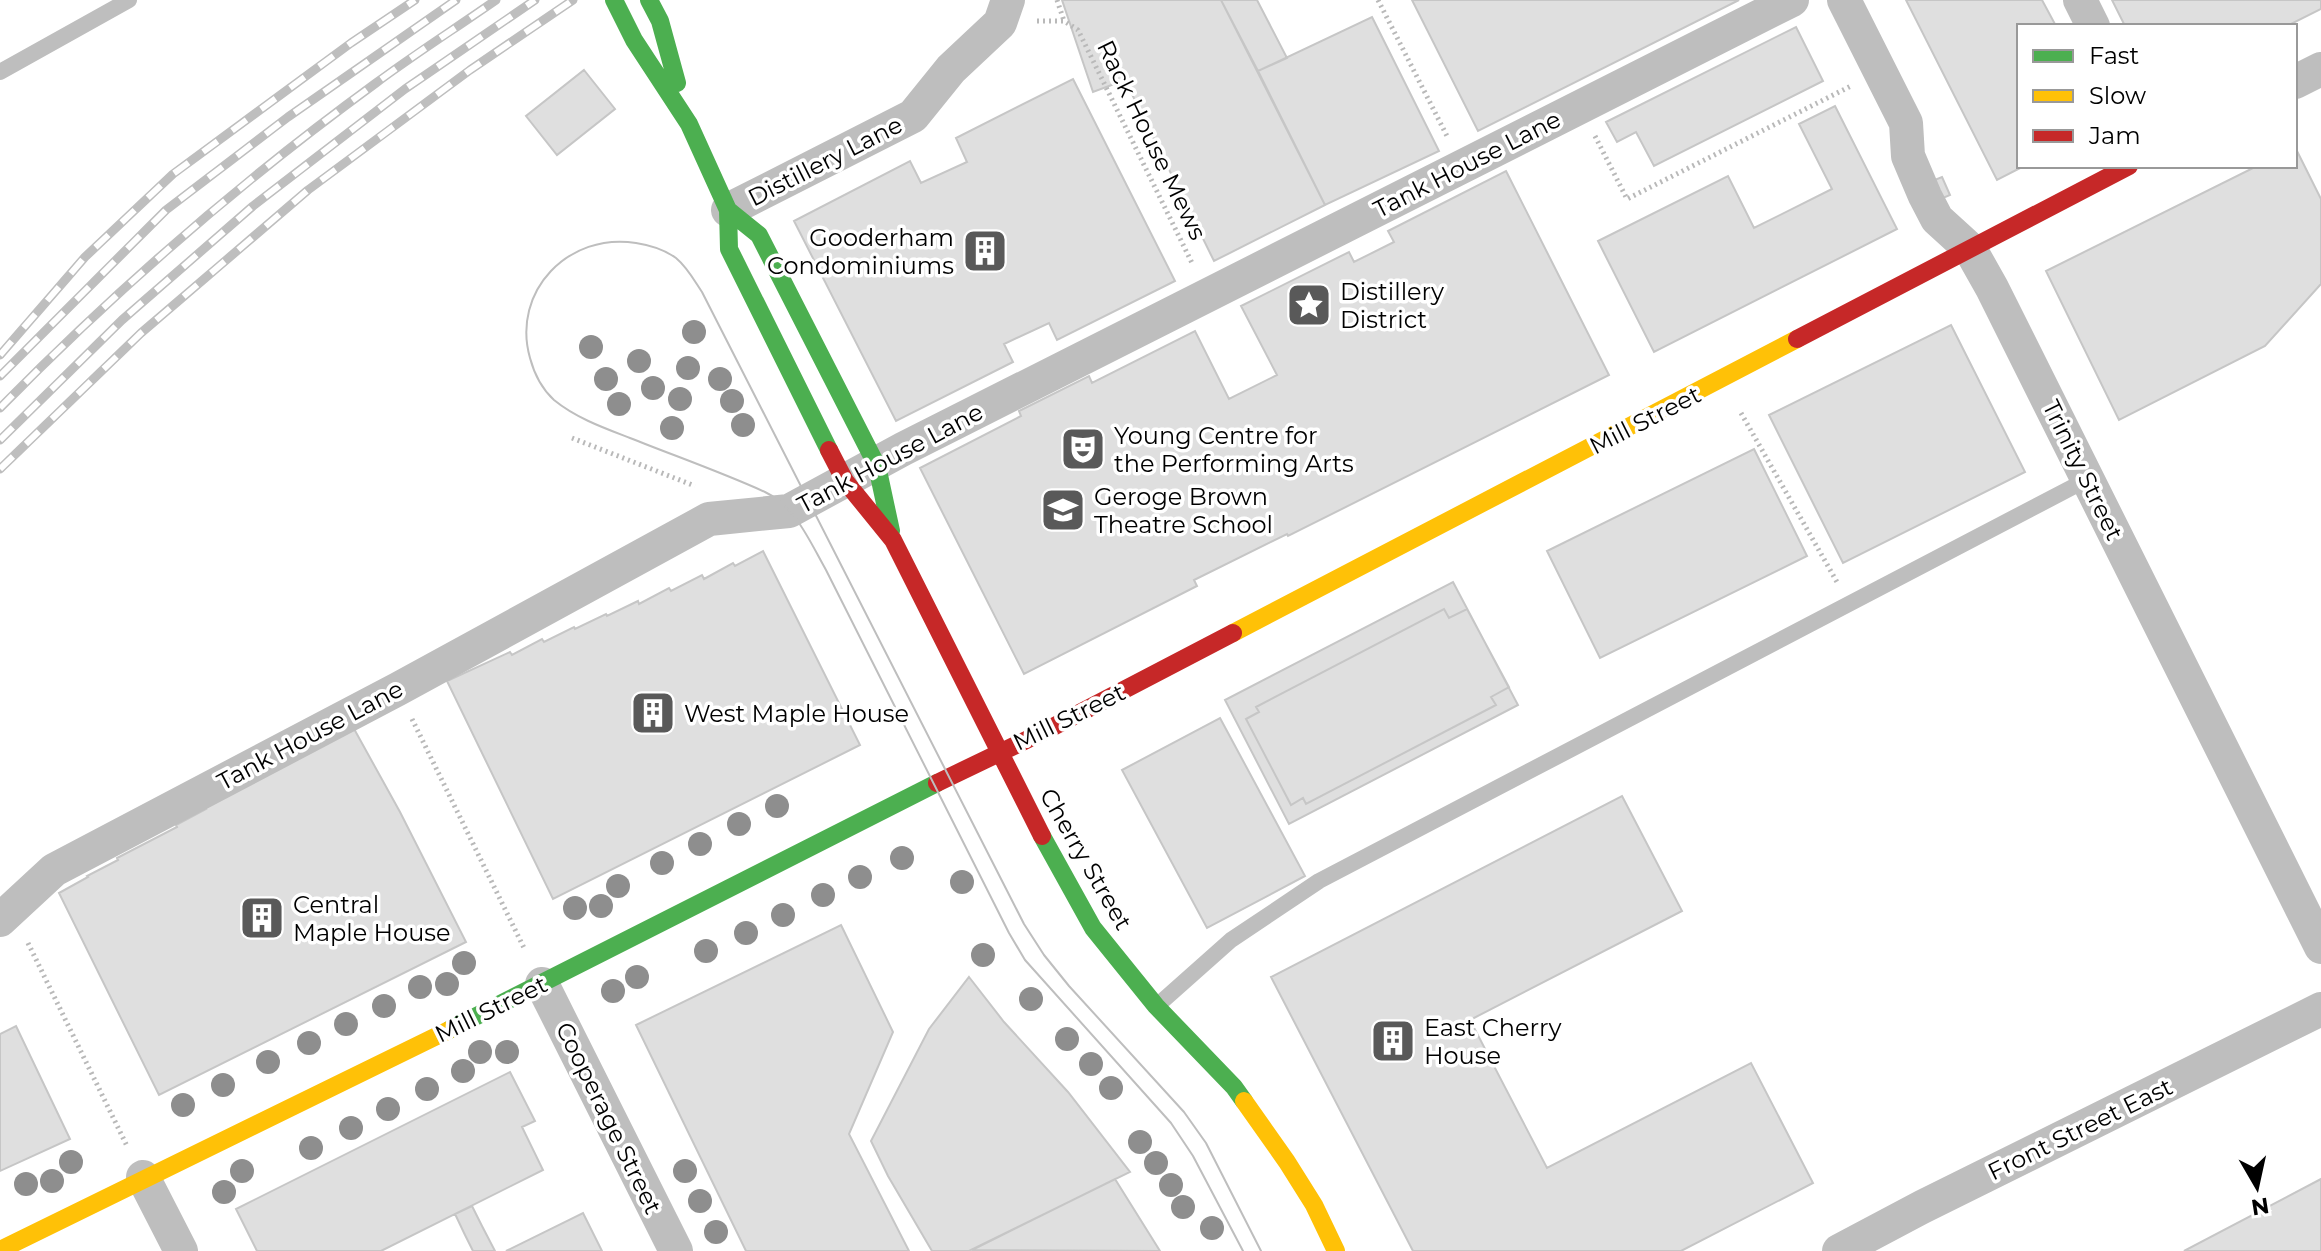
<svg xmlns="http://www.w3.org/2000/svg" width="2321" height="1251" viewBox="0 0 2321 1251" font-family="Montserrat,sans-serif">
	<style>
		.building { fill: #dfdfdf; stroke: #c6c6c6; stroke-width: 2 }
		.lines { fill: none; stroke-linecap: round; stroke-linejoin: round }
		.path { stroke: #b9b9b9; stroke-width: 5; stroke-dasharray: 2 4; stroke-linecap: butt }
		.lane { stroke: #bebebe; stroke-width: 16 }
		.street { stroke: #bebebe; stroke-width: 34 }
		.fast { stroke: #4caf50; stroke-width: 18 }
		.slow { stroke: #ffc107; stroke-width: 18 }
		.jam { stroke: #c62828; stroke-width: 18 }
		.tram { stroke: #bebebe; stroke-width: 2 }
		.rail-casing { stroke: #bebebe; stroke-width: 9 }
		.rail { stroke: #fff; stroke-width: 6; stroke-dasharray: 18; stroke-linecap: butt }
		.tree { fill: #8e8e8e }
		.labels { text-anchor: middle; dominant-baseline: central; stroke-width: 7; stroke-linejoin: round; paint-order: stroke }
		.street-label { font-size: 24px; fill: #000; stroke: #fff }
		.poi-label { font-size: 24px; fill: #000; stroke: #fff; text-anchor: start }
	</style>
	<rect width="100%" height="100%" fill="#fff"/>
	<path class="building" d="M1062,0H1221L1325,205L1214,261L1125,80L1093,92Z
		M1221,0H1257L1287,58L1258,71Z
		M1412,0H1739L1478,131Z
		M1906,0H2042L2056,26H2019V166H2024L1997,180Z
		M2112,0H2321V9L2287,26H2125Z
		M1372,17L1439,151L1325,205L1258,71Z
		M1796,27L1823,81L1654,166L1636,132L1617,142L1606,122Z
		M584,70L615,109L557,155L526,116Z
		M1073,79L1175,281L1057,340L1049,323L1004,344L1013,362L896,421L794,221L910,161L921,183L967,162L956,138Z
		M1835,106L1897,229L1654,352L1598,241L1728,176L1754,228L1832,189L1799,124Z
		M2295,147L2321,199V284L2265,346L2119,420L2046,271L2257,166H2295Z
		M1506,171L1609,375L1288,536L1287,534L1194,580L1197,586L1024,674L920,468L1021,416L1019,411L1089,376L1092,383L1195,331L1229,399L1277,375L1241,306L1349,252L1354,262L1394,242L1388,231Z
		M1942,177L1950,195L1936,201L1927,183Z
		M1951,325L2025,472L1843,563L1769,415Z
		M1754,449L1807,556L1600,658L1547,551Z
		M763,551L860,745L553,899L447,681L510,652L512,655L542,639L544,642L574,627L575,629L606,614L607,616L638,601L639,604L669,588L671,591L702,575L704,579L733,563L735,566Z
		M1453,582L1518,705L1289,824L1225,700Z
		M1444,609L1449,618L1467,609L1509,687L1491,697L1496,705L1306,804L1303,798L1291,805L1246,719L1259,712L1256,707Z
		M1220,718L1305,876L1207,928L1122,770Z
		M353,727L400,812L466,942L159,1095L59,893L88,877L87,876L118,860L117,858L177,827L176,825L206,809L205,808Z
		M1622,796L1682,911L1470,1020L1547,1168L1751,1063L1813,1183L1681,1251H1413L1271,977Z
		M841,925L893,1032L849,1134L909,1251H746L636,1025Z
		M969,977L1004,1022L1068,1092L1130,1172L969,1251H932L888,1176L871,1141L929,1029Z
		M16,1026L70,1139L0,1171V1034Z
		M510,1072L535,1121L522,1127L543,1170L381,1251H257L236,1209Z
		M1115,1179L1160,1251L972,1250Z
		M2321,1179V1251H2184Z
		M472,1206L482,1226L495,1251H473L465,1235L455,1214Z
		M583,1213L602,1251H506Z"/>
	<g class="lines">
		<path class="path" d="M1057,0L1064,21
			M1378,0L1448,138
			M1037,21H1064L1078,30L1193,265
			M1595,136L1627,199L1851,86
			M1741,413L1837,582
			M572,438L695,486
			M412,719L525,950
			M28,943L127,1146"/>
		<path class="lane" d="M0,72L129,0
			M1159,1004L1231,940L1319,881L2088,479"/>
		<path class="street" d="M1844,0L1906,123L1908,156L1925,196L1937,219L1970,249L1992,288L2321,947
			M2080,0L2093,26
			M2295,82L2321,69
			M728,210L913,116L951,69L1000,23L1008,0
			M0,920L54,870L398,689L709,519L789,511L903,449L1792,0
			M542,984L676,1251
			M143,1177L181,1251
			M1839,1251L1922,1207L2321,1009"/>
		<path class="fast" d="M614,0L634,40L689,124L728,210L729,249L829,450
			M649,0L660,21L677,83
			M728,210L759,235L877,466L891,531
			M1042,836L1093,928L1156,1006L1234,1087L1244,1101
			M449,1030L937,783"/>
		<path class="slow" d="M1233,633L1797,339
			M1244,1101L1287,1162L1314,1205L1336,1251
			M0,1250L449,1030"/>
		<path class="jam" d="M1797,339L2129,166
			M829,450L845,481L893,540L1042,836
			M937,783L1049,729L1233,633"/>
		<path class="tram" d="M1243,1251L1193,1156L1171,1123L1025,960L1009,933L826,570C810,542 796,507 765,492C721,472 675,456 630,438C604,428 576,418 554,400C542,389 534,373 530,358C511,291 569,232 636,243C649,245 665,250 676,258C687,267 694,280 702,292L1024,924L1044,955L1069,986L1184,1112L1206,1143L1261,1251"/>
		<g class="rail-casing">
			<path id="rail" d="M0,355L85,257L173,174L351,43L415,0
				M0,376L166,210L288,117L456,0
				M0,408C115,291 243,180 376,83C415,54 456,28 496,0
				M0,440L122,320L253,206L405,89L535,0
				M0,469L141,333L308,190L470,70L573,0"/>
		</g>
		<use href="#rail" class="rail"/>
	</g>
	<g class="tree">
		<circle cx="694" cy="332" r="12"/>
		<circle cx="591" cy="347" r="12"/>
		<circle cx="639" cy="361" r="12"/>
		<circle cx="688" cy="368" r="12"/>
		<circle cx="606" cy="379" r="12"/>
		<circle cx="720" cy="379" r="12"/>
		<circle cx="653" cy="388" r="12"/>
		<circle cx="680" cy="399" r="12"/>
		<circle cx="732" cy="401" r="12"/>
		<circle cx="619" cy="404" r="12"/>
		<circle cx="743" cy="425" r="12"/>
		<circle cx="672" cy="428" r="12"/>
		<circle cx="777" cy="806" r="12"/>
		<circle cx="739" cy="824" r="12"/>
		<circle cx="700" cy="844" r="12"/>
		<circle cx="902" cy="858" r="12"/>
		<circle cx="662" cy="863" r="12"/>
		<circle cx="860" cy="877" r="12"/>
		<circle cx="962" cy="882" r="12"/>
		<circle cx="618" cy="886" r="12"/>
		<circle cx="823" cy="895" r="12"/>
		<circle cx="601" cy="906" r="12"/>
		<circle cx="575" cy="908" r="12"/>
		<circle cx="783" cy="915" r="12"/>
		<circle cx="746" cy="933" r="12"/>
		<circle cx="706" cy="951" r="12"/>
		<circle cx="983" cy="955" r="12"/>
		<circle cx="464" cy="963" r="12"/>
		<circle cx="637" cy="977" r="12"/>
		<circle cx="447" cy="984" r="12"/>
		<circle cx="420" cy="987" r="12"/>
		<circle cx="613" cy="991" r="12"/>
		<circle cx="1031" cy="999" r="12"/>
		<circle cx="384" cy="1006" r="12"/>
		<circle cx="346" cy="1024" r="12"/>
		<circle cx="1067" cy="1039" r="12"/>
		<circle cx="309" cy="1043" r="12"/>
		<circle cx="480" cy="1052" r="12"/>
		<circle cx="507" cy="1052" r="12"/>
		<circle cx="268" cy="1062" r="12"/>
		<circle cx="1091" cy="1064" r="12"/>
		<circle cx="463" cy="1071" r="12"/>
		<circle cx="223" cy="1085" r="12"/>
		<circle cx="1111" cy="1088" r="12"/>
		<circle cx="427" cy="1089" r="12"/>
		<circle cx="183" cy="1105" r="12"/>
		<circle cx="388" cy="1109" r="12"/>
		<circle cx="351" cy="1128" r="12"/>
		<circle cx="1140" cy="1142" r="12"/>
		<circle cx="311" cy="1148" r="12"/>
		<circle cx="71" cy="1162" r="12"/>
		<circle cx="1156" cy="1163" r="12"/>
		<circle cx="242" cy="1171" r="12"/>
		<circle cx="685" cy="1171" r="12"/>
		<circle cx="52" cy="1181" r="12"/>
		<circle cx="26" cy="1184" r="12"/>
		<circle cx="1171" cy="1185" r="12"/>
		<circle cx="224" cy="1192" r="12"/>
		<circle cx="700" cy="1201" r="12"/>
		<circle cx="1183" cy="1207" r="12"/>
		<circle cx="1212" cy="1228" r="12"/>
		<circle cx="716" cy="1232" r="12"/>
	</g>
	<defs>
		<g id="building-square" transform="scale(2.3)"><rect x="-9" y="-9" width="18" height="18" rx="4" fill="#595959" stroke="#fff"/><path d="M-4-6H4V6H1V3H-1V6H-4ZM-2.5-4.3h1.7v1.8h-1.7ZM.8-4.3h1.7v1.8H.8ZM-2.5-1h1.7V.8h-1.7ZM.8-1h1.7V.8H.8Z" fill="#fff"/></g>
		<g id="sight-square" transform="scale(2.3)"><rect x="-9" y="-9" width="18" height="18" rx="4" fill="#595959" stroke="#fff"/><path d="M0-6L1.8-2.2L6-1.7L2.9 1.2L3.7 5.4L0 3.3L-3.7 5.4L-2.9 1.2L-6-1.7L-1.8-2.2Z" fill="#fff"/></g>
		<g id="theatre-square" transform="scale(2.3)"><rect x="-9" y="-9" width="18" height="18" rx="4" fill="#595959" stroke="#fff"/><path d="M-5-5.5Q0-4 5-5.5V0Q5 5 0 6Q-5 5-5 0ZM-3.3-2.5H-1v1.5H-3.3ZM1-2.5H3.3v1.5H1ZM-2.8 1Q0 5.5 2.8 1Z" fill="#fff"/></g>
		<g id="university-square" transform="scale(2.3)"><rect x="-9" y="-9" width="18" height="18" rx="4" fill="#595959" stroke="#fff"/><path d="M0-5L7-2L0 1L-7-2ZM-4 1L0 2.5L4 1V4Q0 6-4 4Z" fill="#fff"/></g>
	</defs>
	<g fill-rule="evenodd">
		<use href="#building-square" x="985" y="251"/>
		<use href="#sight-square" x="1309" y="305"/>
		<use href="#theatre-square" x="1083" y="449"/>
		<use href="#university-square" x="1063" y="510"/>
		<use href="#building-square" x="653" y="713"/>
		<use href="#building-square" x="262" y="918"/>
		<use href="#building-square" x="1393" y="1041"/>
	</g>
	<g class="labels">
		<g class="street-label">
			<text transform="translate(1152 140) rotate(64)">Rack House Mews</text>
			<text transform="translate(825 161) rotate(-27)">Distillery Lane</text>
			<text transform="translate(1467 164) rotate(-27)">Tank House Lane</text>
			<text transform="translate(1645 420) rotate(-27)">Mill Street</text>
			<text transform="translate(890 458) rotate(-28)">Tank House Lane</text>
			<text transform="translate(2083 470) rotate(64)">Trinity Street</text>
			<text transform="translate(1069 717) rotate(-26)">Mill Street</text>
			<text transform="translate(310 735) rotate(-28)">Tank House Lane</text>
			<text transform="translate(1086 859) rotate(60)">Cherry Street</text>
			<text transform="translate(491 1009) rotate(-26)">Mill Street</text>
			<text transform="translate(609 1118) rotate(64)">Cooperage Street</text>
			<text transform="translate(2080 1129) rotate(-26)">Front Street East</text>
		</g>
		<g class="poi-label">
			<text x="954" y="237" text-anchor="end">Gooderham<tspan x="954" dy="28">Condominiums</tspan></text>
			<text x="1340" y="291">Distillery<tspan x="1340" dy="28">District</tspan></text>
			<text x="1114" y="435">Young Centre for<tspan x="1114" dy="28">the Performing Arts</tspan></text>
			<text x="1094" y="496">Geroge Brown<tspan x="1094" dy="28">Theatre School</tspan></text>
			<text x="684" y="713">West Maple House</text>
			<text x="293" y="904">Central<tspan x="293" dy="28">Maple House</tspan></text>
			<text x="1424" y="1027">East Cherry<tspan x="1424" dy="28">House</tspan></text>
		</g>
	</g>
	<rect x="2017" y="24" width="280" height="144" fill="#ffffff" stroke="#999999" stroke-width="2"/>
	<rect x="2033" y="50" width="40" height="12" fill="#4caf50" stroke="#999999" stroke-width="2"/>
	<text x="2089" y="64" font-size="24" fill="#000000">Fast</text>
	<rect x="2033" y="90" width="40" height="12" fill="#ffc107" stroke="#999999" stroke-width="2"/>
	<text x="2089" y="104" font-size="24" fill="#000000">Slow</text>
	<rect x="2033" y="130" width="40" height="12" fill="#c62828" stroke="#999999" stroke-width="2"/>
	<text x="2089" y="144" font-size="24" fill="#000000">Jam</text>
	<g transform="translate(2257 1187) rotate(171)" stroke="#ffffff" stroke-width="6" paint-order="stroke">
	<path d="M0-6L14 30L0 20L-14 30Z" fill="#000000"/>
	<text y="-12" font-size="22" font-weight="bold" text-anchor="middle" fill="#000000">N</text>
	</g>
</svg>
